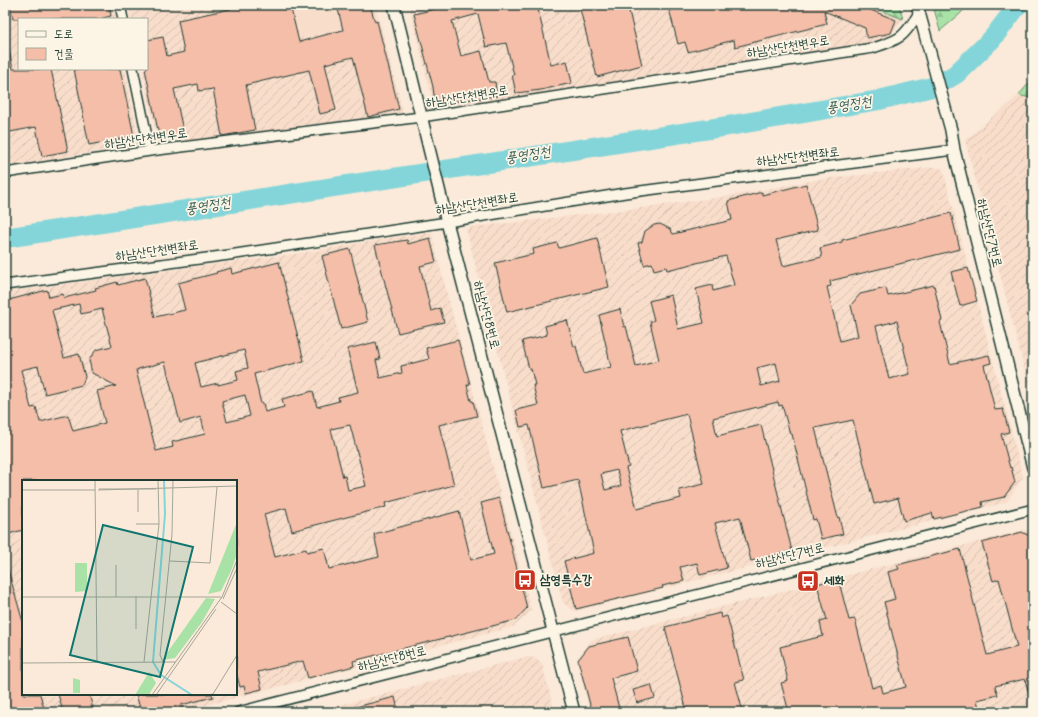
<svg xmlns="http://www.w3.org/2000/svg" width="1038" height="717" viewBox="0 0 1038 717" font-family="Mynerve,'Poor Story',sans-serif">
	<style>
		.built { fill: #f9ddcb }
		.industrial { fill: url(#industrial-furrows); fill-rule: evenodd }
		.forest { fill: url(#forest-firs); stroke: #64906d }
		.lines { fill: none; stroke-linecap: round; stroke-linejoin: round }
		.river { stroke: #84d5d9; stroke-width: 20 }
		.building { fill: #f5bea9; stroke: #1f3d34; fill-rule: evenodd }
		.minor-casing { stroke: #1f3d34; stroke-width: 12 }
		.tertiary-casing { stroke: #1f3d34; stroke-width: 14 }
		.minor { stroke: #fcf5e5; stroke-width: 9 }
		.tertiary { stroke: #fcf5e5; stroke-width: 11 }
		.labels { text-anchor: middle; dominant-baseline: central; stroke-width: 3.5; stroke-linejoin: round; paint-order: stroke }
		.street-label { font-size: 13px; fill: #1f3d34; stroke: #fcf5e5 }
		.poi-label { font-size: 13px; font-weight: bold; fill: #1f3d34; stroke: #fcf5e5; text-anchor: start }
		.water-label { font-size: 14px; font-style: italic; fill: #335b55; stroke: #fcf5e5 }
		.inset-river { fill: none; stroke: #84d5d9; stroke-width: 2 }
		.inset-road { fill: none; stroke: #a3a597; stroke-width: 1 }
		.view { fill: #0f766e; fill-opacity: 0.15; stroke: #0f766e; stroke-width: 2 }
		.inset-edge { fill: none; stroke: #1f3d34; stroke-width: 2 }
	</style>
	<defs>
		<pattern id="industrial-furrows" width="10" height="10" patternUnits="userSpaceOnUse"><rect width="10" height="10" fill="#f9ddcb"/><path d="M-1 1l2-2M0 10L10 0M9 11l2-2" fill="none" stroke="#d5bfaf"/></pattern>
		<pattern id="forest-firs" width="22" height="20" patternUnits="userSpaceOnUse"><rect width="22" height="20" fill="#a9e2a6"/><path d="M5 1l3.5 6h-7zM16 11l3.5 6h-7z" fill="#91c390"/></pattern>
	</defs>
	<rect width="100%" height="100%" fill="#fbead9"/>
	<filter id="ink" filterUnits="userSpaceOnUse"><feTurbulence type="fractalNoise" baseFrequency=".025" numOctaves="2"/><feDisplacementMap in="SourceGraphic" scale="8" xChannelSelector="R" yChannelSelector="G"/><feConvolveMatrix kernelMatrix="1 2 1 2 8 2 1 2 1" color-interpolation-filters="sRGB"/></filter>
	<g filter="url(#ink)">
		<path class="built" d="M292,5H375L379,19L300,38Z"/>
		<path class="industrial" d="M5,5H113L116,19H19V69H125L138,135V142L136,145L5,167Z
			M128,5H292L300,38L379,19L403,113L187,143L184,138L158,142L142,69H147V19H131Z
			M409,5H867L903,19L889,38L872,43L502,99L434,107Z
			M1019,95L1033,99V402L965,140Z
			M934,167L943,169L1023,477L1007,502L575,611L563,603L466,229L472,227L650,207L734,195L821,179Z
			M431,233L531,609L527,615L513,627L179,712H5V292L301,253L396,237ZM23,481H236V694H23Z
			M1025,530L1033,534V712H590L577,659L591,640Z
			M526,657L535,658L542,664L555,712H314Z"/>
		<path class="forest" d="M867,5H899L903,19Z
			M933,5H968L960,14L940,31Z
			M1033,78V99L1019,95Z"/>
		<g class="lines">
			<path class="river" d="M5,238L728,126L879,100L936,86L956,74L992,39L1018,5"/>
		</g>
		<path class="building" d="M10,5H109L111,16L99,19H13Z
			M229,5H290L299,42L343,30L337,5H370L375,22L377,21L399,109L368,117L353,57L325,64L336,110L320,114L309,70L246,85L255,130L222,136L213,89L199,91L198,84L174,89L184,135L160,140L145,69H147V40L163,37L167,56L184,52L178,20L230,9Z
			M452,5H537L551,65L567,61L572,83L541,90L516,93L512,75H514L506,43L486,47L478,14L452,21L461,56L481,51L489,82H495L497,96L435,104L433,87L414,14Z
			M579,5H624L625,7H628L642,65L597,77Z
			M668,5H858L896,20L891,33L867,38L865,28L824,11L827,24L735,47L734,40L688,52L685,42L678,44Z
			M5,50H9L13,69H51L68,151L42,156L36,127L5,133Z
			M74,69H120L134,136L89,145Z
			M806,184L818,230L776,240L783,266L822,257L820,248L842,242V240L951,213L960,249L830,281L831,286L827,287L840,341L858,336L851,305L860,294L886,288L888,296L934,285L942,321L940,322L950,364L989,355L991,363L984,365L995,410L1003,409L1009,432L1001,434L1010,468L1011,467L1015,482L1004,497L982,502L983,507L934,519L932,513L904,521L898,498L874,504L853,420L815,428L838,518L839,517L843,534L821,539L816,519L813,520L792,434H790L782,405L779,406L778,402L713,418L717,436L761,425L792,551L751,561L740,517L715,523L727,568L700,575L697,563L680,567L684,581L662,586L663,588L576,609L564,561L594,553L578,480L544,488L529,425L520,427L516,410L538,405L533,385H535L531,369H529L522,341L547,335L545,326L567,320L574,347L576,346L583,374L611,367L599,315L620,309L624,327L626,326L636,366L659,360L650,322L654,320L649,301L671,295L678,329L704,323L696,289L712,285L713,291L734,285L726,256L667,270L666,267L654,270L652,263L644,265L638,243L642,242L645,231L654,225L660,224L670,229L673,234L732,220L728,201L762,192V195ZM897,321L910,374L889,379L876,326ZM776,363L780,381L761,386L757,368ZM687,414L704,484L679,490L681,498L637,509L626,468L629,467L620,431ZM617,470L621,486L605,490L601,474Z
			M430,238L436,262L420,266L431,311L440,308L444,322L398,333L375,245L407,240L408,244Z
			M597,238L609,287L507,312L495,263L534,254L533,249L557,243L559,248Z
			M350,249L368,322L341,329L322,256Z
			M279,262L304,361L254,374L261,404L263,403L265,412L284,407L282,399L313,391L317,407L339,401L338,397L358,392L347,349L376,342L380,359L376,360L380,378L402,373L401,366L429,359L426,348L458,340L470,384L467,385L471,401H473L477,416L439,425L454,485L385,503L386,507L292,531L286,508L264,514L275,557L306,549L307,552L324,548L329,569L379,557L374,534L459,511L471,560L494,554L481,503L499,498L527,608L516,620L353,661L354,666L308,678L303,661L258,672L262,689L246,693L244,686L240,687L236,672V481H23V530L5,535V301L47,290L49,297L63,294L64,298L96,290L95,288L117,282L118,285L145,278L155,317L185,310L178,283L217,273L216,272L231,268L232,274ZM79,304L81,314L102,309L112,346L96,350L89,360L92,373L116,386L97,391L105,423L73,431L68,415L40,422L36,407L31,408L21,370L38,366L45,394L82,385L85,377L79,354L64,358L52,310ZM244,350L248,368L236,371L238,380L218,385V383L201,387L195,363ZM165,362L180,423L201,417L205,434L172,442L173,447L156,451L136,370H138V369ZM245,395L250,416L227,422L222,401ZM350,425L366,486L348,490L345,476L343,477L331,429Z
			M968,268L977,301L960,306L951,272Z
			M1022,532L1033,538V699H1030L1025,679L995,686L998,695L977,700L980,712H789L781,683L788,681L780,647L823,636L820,622L827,620L817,584L838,578L849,620L855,619L872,688L881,685L883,693L906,687L884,602L895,599L888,572L899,569L897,565L960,549L987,655L1017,647L999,579L993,581L982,543Z
			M5,570H8L23,622V694H40L45,712H5Z
			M720,613L721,618L727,616L744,680L735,682L743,712H687L665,627Z
			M628,637L637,671L611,678L620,712H592L578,660L589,646Z
			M651,685L655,698L637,703L633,690Z
			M58,694H89L94,712H63Z
			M136,694H212L213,697L181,705L183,710L174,712H141Z
			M395,697L398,710L391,712H348V709Z"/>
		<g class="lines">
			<g class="minor-casing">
				<path id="minor" d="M120,5L123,19
					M133,69L150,151
					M5,173L150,151L421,117L873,48C901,39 903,38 919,13
					M5,285L229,255L447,222L625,193L954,150
					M238,712L1033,509"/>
			</g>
			<g class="tertiary-casing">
				<path id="tertiary" d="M394,5L447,222L574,712
					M917,5L951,130L954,150L1033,468"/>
			</g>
			<use href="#minor" class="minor"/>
			<use href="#tertiary" class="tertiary"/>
		</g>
	</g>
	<defs>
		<g id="bus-square" transform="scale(1.15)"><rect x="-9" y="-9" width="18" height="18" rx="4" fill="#c8321e" stroke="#fcf5e5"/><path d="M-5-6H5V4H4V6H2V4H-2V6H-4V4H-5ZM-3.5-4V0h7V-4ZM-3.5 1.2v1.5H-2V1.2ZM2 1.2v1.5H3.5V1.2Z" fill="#fff"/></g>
	</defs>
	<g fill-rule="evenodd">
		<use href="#bus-square" x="525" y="580"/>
		<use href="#bus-square" x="808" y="581"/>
	</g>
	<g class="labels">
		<g class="street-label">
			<text transform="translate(788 47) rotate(-9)">하남산단천변우로</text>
			<text transform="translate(467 97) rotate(-9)">하남산단천변우로</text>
			<text transform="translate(146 139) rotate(-8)">하남산단천변우로</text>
			<text transform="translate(798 157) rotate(-7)">하남산단천변좌로</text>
			<text transform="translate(477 204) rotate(-9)">하남산단천변좌로</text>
			<text transform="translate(989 233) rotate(76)">하남산단7번로</text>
			<text transform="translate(157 251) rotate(-8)">하남산단천변좌로</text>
			<text transform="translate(486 315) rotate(75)">하남산단8번로</text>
			<text transform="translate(790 556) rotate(-14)">하남산단7번로</text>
			<text transform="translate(392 659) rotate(-14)">하남산단8번로</text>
		</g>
		<g class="poi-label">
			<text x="540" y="580">삼영특수강</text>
			<text x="824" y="581">세화</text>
		</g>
		<g class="water-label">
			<text transform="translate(849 105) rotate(-9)">풍영정천</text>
			<text transform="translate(528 155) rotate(-9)">풍영정천</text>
			<text transform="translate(208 206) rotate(-9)">풍영정천</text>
		</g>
	</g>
	<g transform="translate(22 480)">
		<rect width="215" height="215" fill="#fbead9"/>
		<path d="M215,42V74L209,91L199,111L186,114ZM184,118L193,119L180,142L153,178L140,180ZM127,192L134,203L129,211L127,215H113Z" fill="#a9e2a6"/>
		<path d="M53,83H65V111L53,112ZM51,198L58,200V213H51Z" fill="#a9e2a6"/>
		<path class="inset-river" d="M142,0L143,34L131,182L139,195L170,215"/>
		<path class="inset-road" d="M73,0L75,182M77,9H134M0,10H73M76,10L215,6M116,32V10M114,44H137M148,81L188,83L195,7M94,85V117M114,116V149M0,117H199M201,119L215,88M199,122L215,134M122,182L137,44L136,0M141,182L138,175L150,54L151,0M0,183L154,182M130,215L200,117L215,80M134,215L194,129M186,215L191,214L215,175"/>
		<path class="view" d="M81,45L171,67L138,197L48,175Z"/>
		<rect width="215" height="215" class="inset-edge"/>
	</g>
	<rect width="1038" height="717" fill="none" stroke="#fcf5e5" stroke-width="20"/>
	<rect x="10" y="10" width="1018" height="697" fill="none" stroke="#1f3d34" stroke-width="1.5" filter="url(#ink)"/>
	<rect x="18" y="18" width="130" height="52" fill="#fcf5e5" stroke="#a4ab9e"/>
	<rect x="26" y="31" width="20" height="6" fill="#fcf5e5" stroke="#a4ab9e"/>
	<text x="54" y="38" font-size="12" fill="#1f3d34">도로</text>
	<rect x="26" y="48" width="20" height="12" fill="#f5bea9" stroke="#a4ab9e"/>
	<text x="54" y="58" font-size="12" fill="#1f3d34">건물</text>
</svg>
